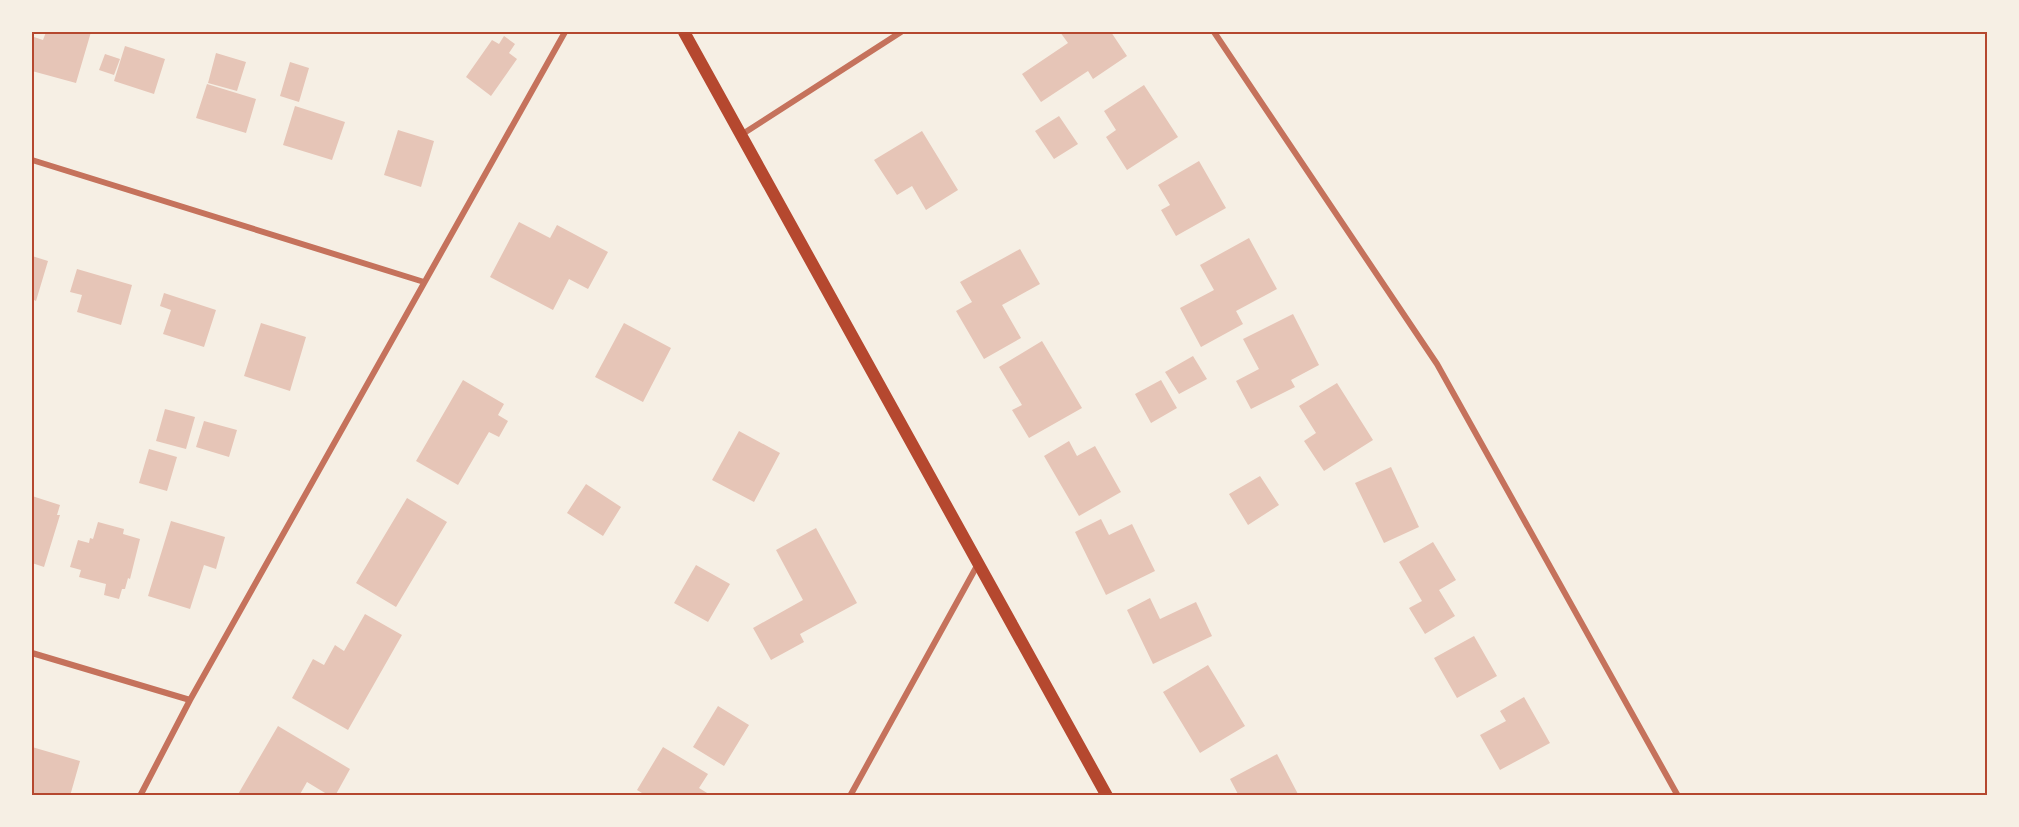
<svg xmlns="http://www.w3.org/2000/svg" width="2019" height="827" viewBox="0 0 2019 827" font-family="'Roboto Serif',serif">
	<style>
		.building { fill: #e6c5b7 }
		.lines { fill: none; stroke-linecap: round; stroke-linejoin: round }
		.minor { stroke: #c5725c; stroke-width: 6 }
		.secondary { stroke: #b5482f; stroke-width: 12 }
		.neatline { fill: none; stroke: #b5482f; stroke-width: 2 }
	</style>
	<rect width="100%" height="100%" fill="#f6efe4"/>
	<path class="building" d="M46,32H91L76,83L32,71V47L34,37L43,40Z
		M1060,32H1111L1127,56L1093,79L1088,71L1041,102L1022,74L1068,43Z
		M504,36L515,44L509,53L517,59L491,96L466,77L492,40L499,44Z
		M125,46L165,59L154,94L114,81Z
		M216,53L246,62L237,91L208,83Z
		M105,54L120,59L114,75L99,70Z
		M290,62L309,68L299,102L280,96Z
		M207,84L256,99L246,133L196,118Z
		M1144,85L1178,137L1127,170L1106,137L1116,130L1104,111Z
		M295,106L345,122L332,160L283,145Z
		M1059,116L1078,144L1054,159L1035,131Z
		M398,130L434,141L421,187L384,175Z
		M922,131L958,190L926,210L912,186L897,195L874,160Z
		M1199,161L1226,208L1176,236L1161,210L1170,205L1158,185Z
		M519,222L550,238L557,225L608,252L588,289L569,279L553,310L490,277Z
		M1249,238L1277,289L1236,311L1243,324L1201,347L1180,308L1214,290L1200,265Z
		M1020,249L1040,284L1002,305L1021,338L984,359L956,311L972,302L960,282Z
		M32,256L48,261L36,301L32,299Z
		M77,269L132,285L121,325L77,312L82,295L70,292Z
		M164,293L216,310L204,347L163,334L171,310L160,306Z
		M1293,314L1319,365L1291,380L1295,387L1251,409L1236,381L1259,369L1243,339Z
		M261,323L306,337L290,391L244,376Z
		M624,323L671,348L643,402L595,377Z
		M1042,341L1082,408L1029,438L1012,410L1022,405L999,367Z
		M1193,356L1207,379L1179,394L1165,372Z
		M463,380L504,404L498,415L508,421L499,437L489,432L458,485L416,461Z
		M1161,380L1177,408L1151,423L1135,394Z
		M1337,383L1373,440L1324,471L1304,441L1316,433L1299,406Z
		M165,409L195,417L186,449L156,441Z
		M204,421L237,430L229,457L196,447Z
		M739,431L780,453L754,502L712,480Z
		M1069,441L1077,456L1095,446L1121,492L1079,516L1044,456Z
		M149,449L177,457L167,491L139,483Z
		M1391,467L1419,527L1384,543L1355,483Z
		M1260,476L1279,505L1248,525L1229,494Z
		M586,484L621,507L603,536L567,513Z
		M32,496L60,505L57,515H60L44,567L32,563Z
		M407,498L447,522L396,607L356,583Z
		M1101,519L1109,535L1132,524L1155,571L1106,595L1075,532Z
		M171,521L225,537L216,569L204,565L190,609L148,596Z
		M98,522L124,529L123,534L140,539L130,579L128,578L125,589H122L119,599L104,595L106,584L79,577L81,570L70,567L78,540L89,543L90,538L93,539Z
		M816,528L857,603L800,634L804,642L771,660L753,628L803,600L776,550Z
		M1433,542L1456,580L1439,590L1455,616L1425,634L1409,608L1422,601L1399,562Z
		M696,565L730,584L708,622L674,603Z
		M1150,598L1160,619L1196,602L1212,636L1153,664L1127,610Z
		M365,614L402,635L348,730L292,698L313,659L324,665L335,645L344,651Z
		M1474,636L1497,676L1457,698L1434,658Z
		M1208,665L1245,726L1200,753L1163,692Z
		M1524,697L1550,743L1500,770L1480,735L1506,721L1500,711Z
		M718,706L749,725L724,766L693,747Z
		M278,726L350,769L335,796H330L307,782L299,796H237Z
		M32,747L80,761L70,796H32Z
		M663,747L708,774L699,788L712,796H647L637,790Z
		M1277,754L1299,796H1239L1230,779Z"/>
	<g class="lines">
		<path class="minor" d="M1214,32L1437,364L1678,796
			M741,135L901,32
			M32,160L424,282
			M32,653L190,700
			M140,796L190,700L565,32
			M850,796L978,564"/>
		<path class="secondary" d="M684,32L1107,796"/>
	</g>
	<rect width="2019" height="827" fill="none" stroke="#f6efe4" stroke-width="66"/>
	<rect x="33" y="33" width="1953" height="761" class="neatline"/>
</svg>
